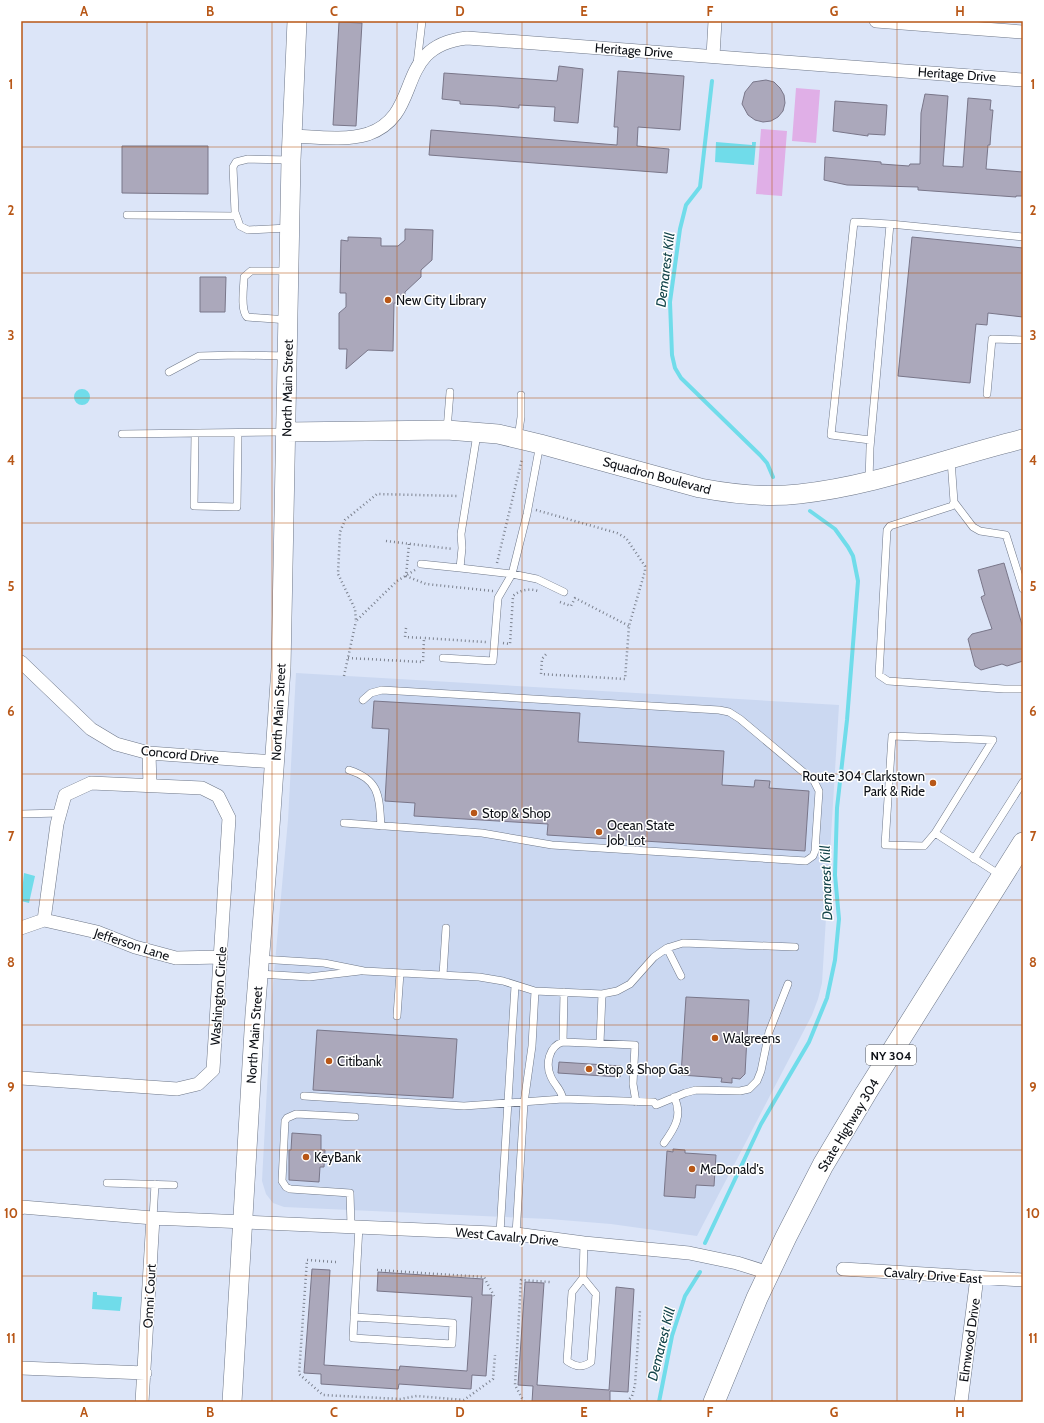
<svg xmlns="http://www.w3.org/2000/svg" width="1044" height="1423" viewBox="0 0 1044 1423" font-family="Cabin,sans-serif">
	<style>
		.built { fill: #cbd8f1 }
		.green { fill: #e0afe7 }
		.water { fill: #70dcea }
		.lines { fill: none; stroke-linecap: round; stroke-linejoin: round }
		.stream { stroke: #70dcea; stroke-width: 4 }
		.building { fill: #aba8bb; stroke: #797689 }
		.lane-casing { stroke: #6e7788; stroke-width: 8 }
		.street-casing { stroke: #6e7788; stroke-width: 14 }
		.secondary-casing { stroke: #6e7788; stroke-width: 20 }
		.primary-casing { stroke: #6e7788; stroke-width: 22 }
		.path { stroke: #7c828f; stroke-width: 2.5; stroke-dasharray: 1 3; stroke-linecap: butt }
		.lane { stroke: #fff; stroke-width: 7 }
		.street { stroke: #fff; stroke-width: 13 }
		.secondary { stroke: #fff; stroke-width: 19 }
		.primary { stroke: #fff; stroke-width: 21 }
		.grid { fill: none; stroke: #b85717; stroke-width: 1; stroke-opacity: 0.55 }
		.poi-dot { fill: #b85717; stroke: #fff; stroke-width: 1.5 }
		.labels { text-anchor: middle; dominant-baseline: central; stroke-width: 3; stroke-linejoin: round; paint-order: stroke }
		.shield { fill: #fff; stroke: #56585c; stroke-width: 1 }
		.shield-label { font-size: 12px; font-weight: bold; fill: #0d1016 }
		.street-label { font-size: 13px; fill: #0d1016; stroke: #fff }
		.poi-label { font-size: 13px; fill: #0d1016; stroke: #fff; text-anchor: start }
		.water-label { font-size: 14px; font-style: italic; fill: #13444a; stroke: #fff }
		.neatline { fill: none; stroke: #b85717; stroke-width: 1.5 }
		.grid-label { font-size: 13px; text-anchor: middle; font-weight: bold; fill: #b85717 }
	</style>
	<rect width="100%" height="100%" fill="#dce5f8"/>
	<path class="built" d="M296,673L839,705L822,983L818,999L812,1015L697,1236L611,1224L549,1219L284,1207L273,1203L266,1194L262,1181L272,995L288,820Z"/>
	<path class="green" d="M796,88L820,90L816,143L792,141Z
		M761,129L787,131L782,196L756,194Z"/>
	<path class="water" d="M716,142L752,145V142H756L754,165L715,162Z
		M74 397a8 8 0 1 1 16 0a8 8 0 1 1-16 0Z
		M24,873L35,876L29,903L21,901Z
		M93,1292H97V1295L122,1297L120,1311L92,1309Z"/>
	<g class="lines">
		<path class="stream" d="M712,81L700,187L686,205L680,229L670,302L672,355L675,368L681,378L760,455L767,463L773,477
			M705,1243L761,1124L809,1042L827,998L835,960L839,919L835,875L837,808L847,720L858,581L853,556L848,547L835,529L810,511
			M659,1402L672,1336L685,1296L700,1272"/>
	</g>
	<path class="building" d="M339,22L362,23L356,126L333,125Z
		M559,66L583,69L578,123L554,121L555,107L519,105V108L497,106L460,104V101L442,99L444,73L557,81Z
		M618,71L684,76L680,130L638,127L637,146L669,149L667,173L429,155L431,130L617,145L618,127H614Z
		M766,80L774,82L780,88L784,95L785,103L783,111L778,117L771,121L763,122L755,120L748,115L742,104L745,92L753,82Z
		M925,94L948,96L943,166L963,167L968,98L991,100L990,110H993L991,131L990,145H988L986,169L1023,172V196H1016V197L918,190V187L847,185L824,180L825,157L881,162V164L909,166L910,164H920L921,113Z
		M835,101L887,105L885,135L868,134V136L833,131Z
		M122,146H208V194L122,193Z
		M405,229L433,230L432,260L421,270V277L405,292V303H394L393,351L368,350L346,369L347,349H339V313L346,307V293H340L341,240L348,241V237L381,238V246H398L405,240Z
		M912,237L1023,248V317L988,313L987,325L976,324L970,383L898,376Z
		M200,277H226L225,312H200Z
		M1004,563L1023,628V661L1007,666L1002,664L981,670L975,666L968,639L972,634L992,629L981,597L985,595L978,570Z
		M374,701L580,713L578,742L724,751L722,785L754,787L755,780L770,781L769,788L809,791L805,851L547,835L548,824L414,816L415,803L385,801L389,729L372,728Z
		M686,997L749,1000L745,1074L740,1079L732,1078V1083L721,1082L722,1078L681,1075Z
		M317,1030L457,1039L453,1098L313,1090Z
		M559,1062L621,1066L620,1077L558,1073Z
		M292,1133L321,1135V1150H325L324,1167H320L319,1182L289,1180V1150H291Z
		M673,1149L685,1150V1153L716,1155L714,1186L696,1185L695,1198L664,1196L667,1151L673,1152Z
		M312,1269L330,1270L324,1365L399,1370L400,1366L467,1371L472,1297L377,1291L378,1272L483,1279L482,1295H492L486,1376L472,1375L471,1389L399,1384L398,1389L321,1384V1374L304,1373Z
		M525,1282L544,1283L537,1385L609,1390L616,1287L634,1289L628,1392L610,1391V1402H532L533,1386L518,1385Z"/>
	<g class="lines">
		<g class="lane-casing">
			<path id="lane" d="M417,64L422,21
				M127,215L235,216
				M288,228L248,230L240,226L235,212L233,167L236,162L248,159L291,160
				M288,320L247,317C240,309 244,287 244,277L251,271H289
				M169,372L199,356L237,355L287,356
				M987,394L992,339L1023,340
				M447,430L450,392
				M122,434L284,432
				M195,434L194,506L237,507L238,434
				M477,434L461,534L462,548L460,568L512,574L537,579L564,592
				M518,438L521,417V395
				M870,440L831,435L854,222L890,224
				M951,460L954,502L952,506L890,526L887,530L879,675L888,681L1004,689H1023
				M869,481L870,448L890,224L1023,237
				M954,502L973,527L980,531L1006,535L1023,589
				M421,564L460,568
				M443,658L493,661L498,598L512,574L527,514L540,444
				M349,770C380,780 379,796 381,826
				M21,814L60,813
				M344,823L482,833L552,845L806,861L813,856L815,851L819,791L814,781L740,719L729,712L719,710L382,690L371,693L363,700
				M935,833L924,846L885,845L892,736L993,740L935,833L1000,875
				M974,859L1023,782
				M667,948L681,976
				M260,959L324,963L364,971L479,977L503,981L535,991L602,994L617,991L630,984L654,957L667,948L683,943L795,947
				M259,974L309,977L360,971
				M443,975L446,928
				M397,1016L400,973
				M563,1042L564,992
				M600,1043L602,994
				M304,1096L464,1106L563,1099L654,1102L656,1105L685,1093L696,1090L740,1091L749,1089L757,1081L761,1071L769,1032L788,984
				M563,1099C560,1087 555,1086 551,1077C545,1064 549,1046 563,1042L635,1045L633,1084L636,1102
				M664,1143C675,1128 683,1115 674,1097
				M107,1183L174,1185
				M153,1218L155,1184
				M351,1226L350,1193L290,1189L286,1187L282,1181L285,1121L287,1118L296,1114L355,1117
				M500,1233L515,986
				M516,1234L524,1103L532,1046L535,991
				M583,1278L572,1292L567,1361C576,1367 582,1368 591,1362L596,1294L583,1278L584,1243
				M354,1317L453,1323L452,1344L353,1338L359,1226"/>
		</g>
		<g class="street-casing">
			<path id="street" d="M876,21L1023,32
				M713,56L715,21
				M292,136C316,137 345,141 368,134C425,114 392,46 467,38L1023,80
				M21,662L91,729L116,744L149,753L275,762
				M149,753L150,785
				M44,920L97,932L135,947L176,958L221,957
				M21,928L44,920L57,824L65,795L91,783L202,788L218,796L229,818L213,1070L198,1084L177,1089L21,1078
				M21,1208L22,1207L153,1218L516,1234L584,1243L689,1253L737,1263L769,1273
				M843,1269L1023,1280
				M21,1368L145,1373
				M142,1402L153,1218
				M961,1402L977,1277"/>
		</g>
		<g class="secondary-casing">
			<path id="secondary" d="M286,432L447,430L498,434L540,444L700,488C732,494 766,498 799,494C875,486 949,457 1023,439
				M232,1402L255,1014L269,841L281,668L291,160L297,21"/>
		</g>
		<g class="primary-casing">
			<path id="primary" d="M714,1402L757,1298L786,1237L823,1165L866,1093L1023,843"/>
		</g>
		<path class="path" d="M536,510L617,533L626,538L645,566V571L629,626L625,679L541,674L542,659L547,653
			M386,541L453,549
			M409,544L406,576L426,584L493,591
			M497,563L522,459
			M415,570L397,581L356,621L355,609L338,574L340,532L345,520L377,494L458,496
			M560,602L571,606L575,598L629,626
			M406,628L405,637L424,638
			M503,643L510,644L513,596C520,590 529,588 538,591
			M348,658L423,662L424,638L486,642
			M344,676L356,621
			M336,1262L307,1260L299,1374L323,1395L400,1399L417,1396L464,1400L493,1379L495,1355
			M377,1270L484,1277L494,1296
			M524,1402L515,1385L521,1280L550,1282
			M627,1402L632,1396L635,1385L640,1310"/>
		<use href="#lane" class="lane"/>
		<use href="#street" class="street"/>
		<use href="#secondary" class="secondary"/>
		<use href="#primary" class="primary"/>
	</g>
	<path class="grid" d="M147,21V1402M272,21V1402M397,21V1402M522,21V1402M647,21V1402M772,21V1402M897,21V1402M21,147H1023M21,273H1023M21,398H1023M21,523H1023M21,649H1023M21,774H1023M21,900H1023M21,1025H1023M21,1150H1023M21,1276H1023"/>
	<g class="poi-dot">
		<circle cx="388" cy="300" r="4"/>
		<circle cx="933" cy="783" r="4"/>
		<circle cx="474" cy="813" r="4"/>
		<circle cx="599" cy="832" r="4"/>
		<circle cx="715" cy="1038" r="4"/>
		<circle cx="329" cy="1061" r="4"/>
		<circle cx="589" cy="1069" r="4"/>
		<circle cx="306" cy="1157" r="4"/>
		<circle cx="692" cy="1169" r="4"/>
	</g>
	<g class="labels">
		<rect class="shield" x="866" y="1045" width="50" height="20" rx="3"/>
		<g class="shield-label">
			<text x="891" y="1055">NY 304</text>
		</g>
		<g class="street-label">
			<text transform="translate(634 50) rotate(4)">Heritage Drive</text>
			<text transform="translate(957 74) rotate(4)">Heritage Drive</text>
			<text transform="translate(287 388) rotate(-89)">North Main Street</text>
			<text transform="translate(657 475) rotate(15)">Squadron Boulevard</text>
			<text transform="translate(278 712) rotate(-87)">North Main Street</text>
			<text transform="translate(180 754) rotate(6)">Concord Drive</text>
			<text transform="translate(132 944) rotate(18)">Jefferson Lane</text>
			<text transform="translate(218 996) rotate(-86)">Washington Circle</text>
			<text transform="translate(254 1035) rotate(-86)">North Main Street</text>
			<text transform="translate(848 1125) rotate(-59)">State Highway 304</text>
			<text transform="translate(507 1236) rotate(5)">West Cavalry Drive</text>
			<text transform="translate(933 1275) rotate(4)">Cavalry Drive East</text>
			<text transform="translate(149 1296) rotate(-87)">Omni Court</text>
			<text transform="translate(969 1340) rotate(-82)">Elmwood Drive</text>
		</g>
		<g class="poi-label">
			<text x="396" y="300">New City Library</text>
			<text x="925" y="776" text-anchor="end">Route 304 Clarkstown<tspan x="925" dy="15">Park &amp; Ride</tspan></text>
			<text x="482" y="813">Stop &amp; Shop</text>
			<text x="607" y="825">Ocean State<tspan x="607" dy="15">Job Lot</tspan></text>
			<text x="723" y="1038">Walgreens</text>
			<text x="337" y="1061">Citibank</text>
			<text x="597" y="1069">Stop &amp; Shop Gas</text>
			<text x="314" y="1157">KeyBank</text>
			<text x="700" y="1169">McDonald's</text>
		</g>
		<g class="water-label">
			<text transform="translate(665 270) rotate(-83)">Demarest Kill</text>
			<text transform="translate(826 883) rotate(-92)">Demarest Kill</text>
			<text transform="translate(661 1344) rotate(-76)">Demarest Kill</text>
		</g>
	</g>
	<rect width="1044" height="1423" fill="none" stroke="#ffffff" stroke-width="44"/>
	<rect x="22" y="22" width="1000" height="1379" class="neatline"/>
	<g class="grid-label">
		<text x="84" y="16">A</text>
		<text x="210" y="16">B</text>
		<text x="334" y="16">C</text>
		<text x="460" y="16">D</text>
		<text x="584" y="16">E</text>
		<text x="710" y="16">F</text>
		<text x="834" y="16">G</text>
		<text x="960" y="16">H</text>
		<text x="11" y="89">1</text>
		<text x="1033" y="89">1</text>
		<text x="11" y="215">2</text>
		<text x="1033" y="215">2</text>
		<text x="11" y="340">3</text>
		<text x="1033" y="340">3</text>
		<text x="11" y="465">4</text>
		<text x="1033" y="465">4</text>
		<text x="11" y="591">5</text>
		<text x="1033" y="591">5</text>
		<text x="11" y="716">6</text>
		<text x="1033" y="716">6</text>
		<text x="11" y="841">7</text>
		<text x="1033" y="841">7</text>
		<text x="11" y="967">8</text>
		<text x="1033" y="967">8</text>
		<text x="11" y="1092">9</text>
		<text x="1033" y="1092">9</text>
		<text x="11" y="1218">10</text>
		<text x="1033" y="1218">10</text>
		<text x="11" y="1343">11</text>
		<text x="1033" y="1343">11</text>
		<text x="84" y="1417">A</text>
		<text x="210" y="1417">B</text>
		<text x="334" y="1417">C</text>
		<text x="460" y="1417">D</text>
		<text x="584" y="1417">E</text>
		<text x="710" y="1417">F</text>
		<text x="834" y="1417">G</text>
		<text x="960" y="1417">H</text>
	</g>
</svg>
